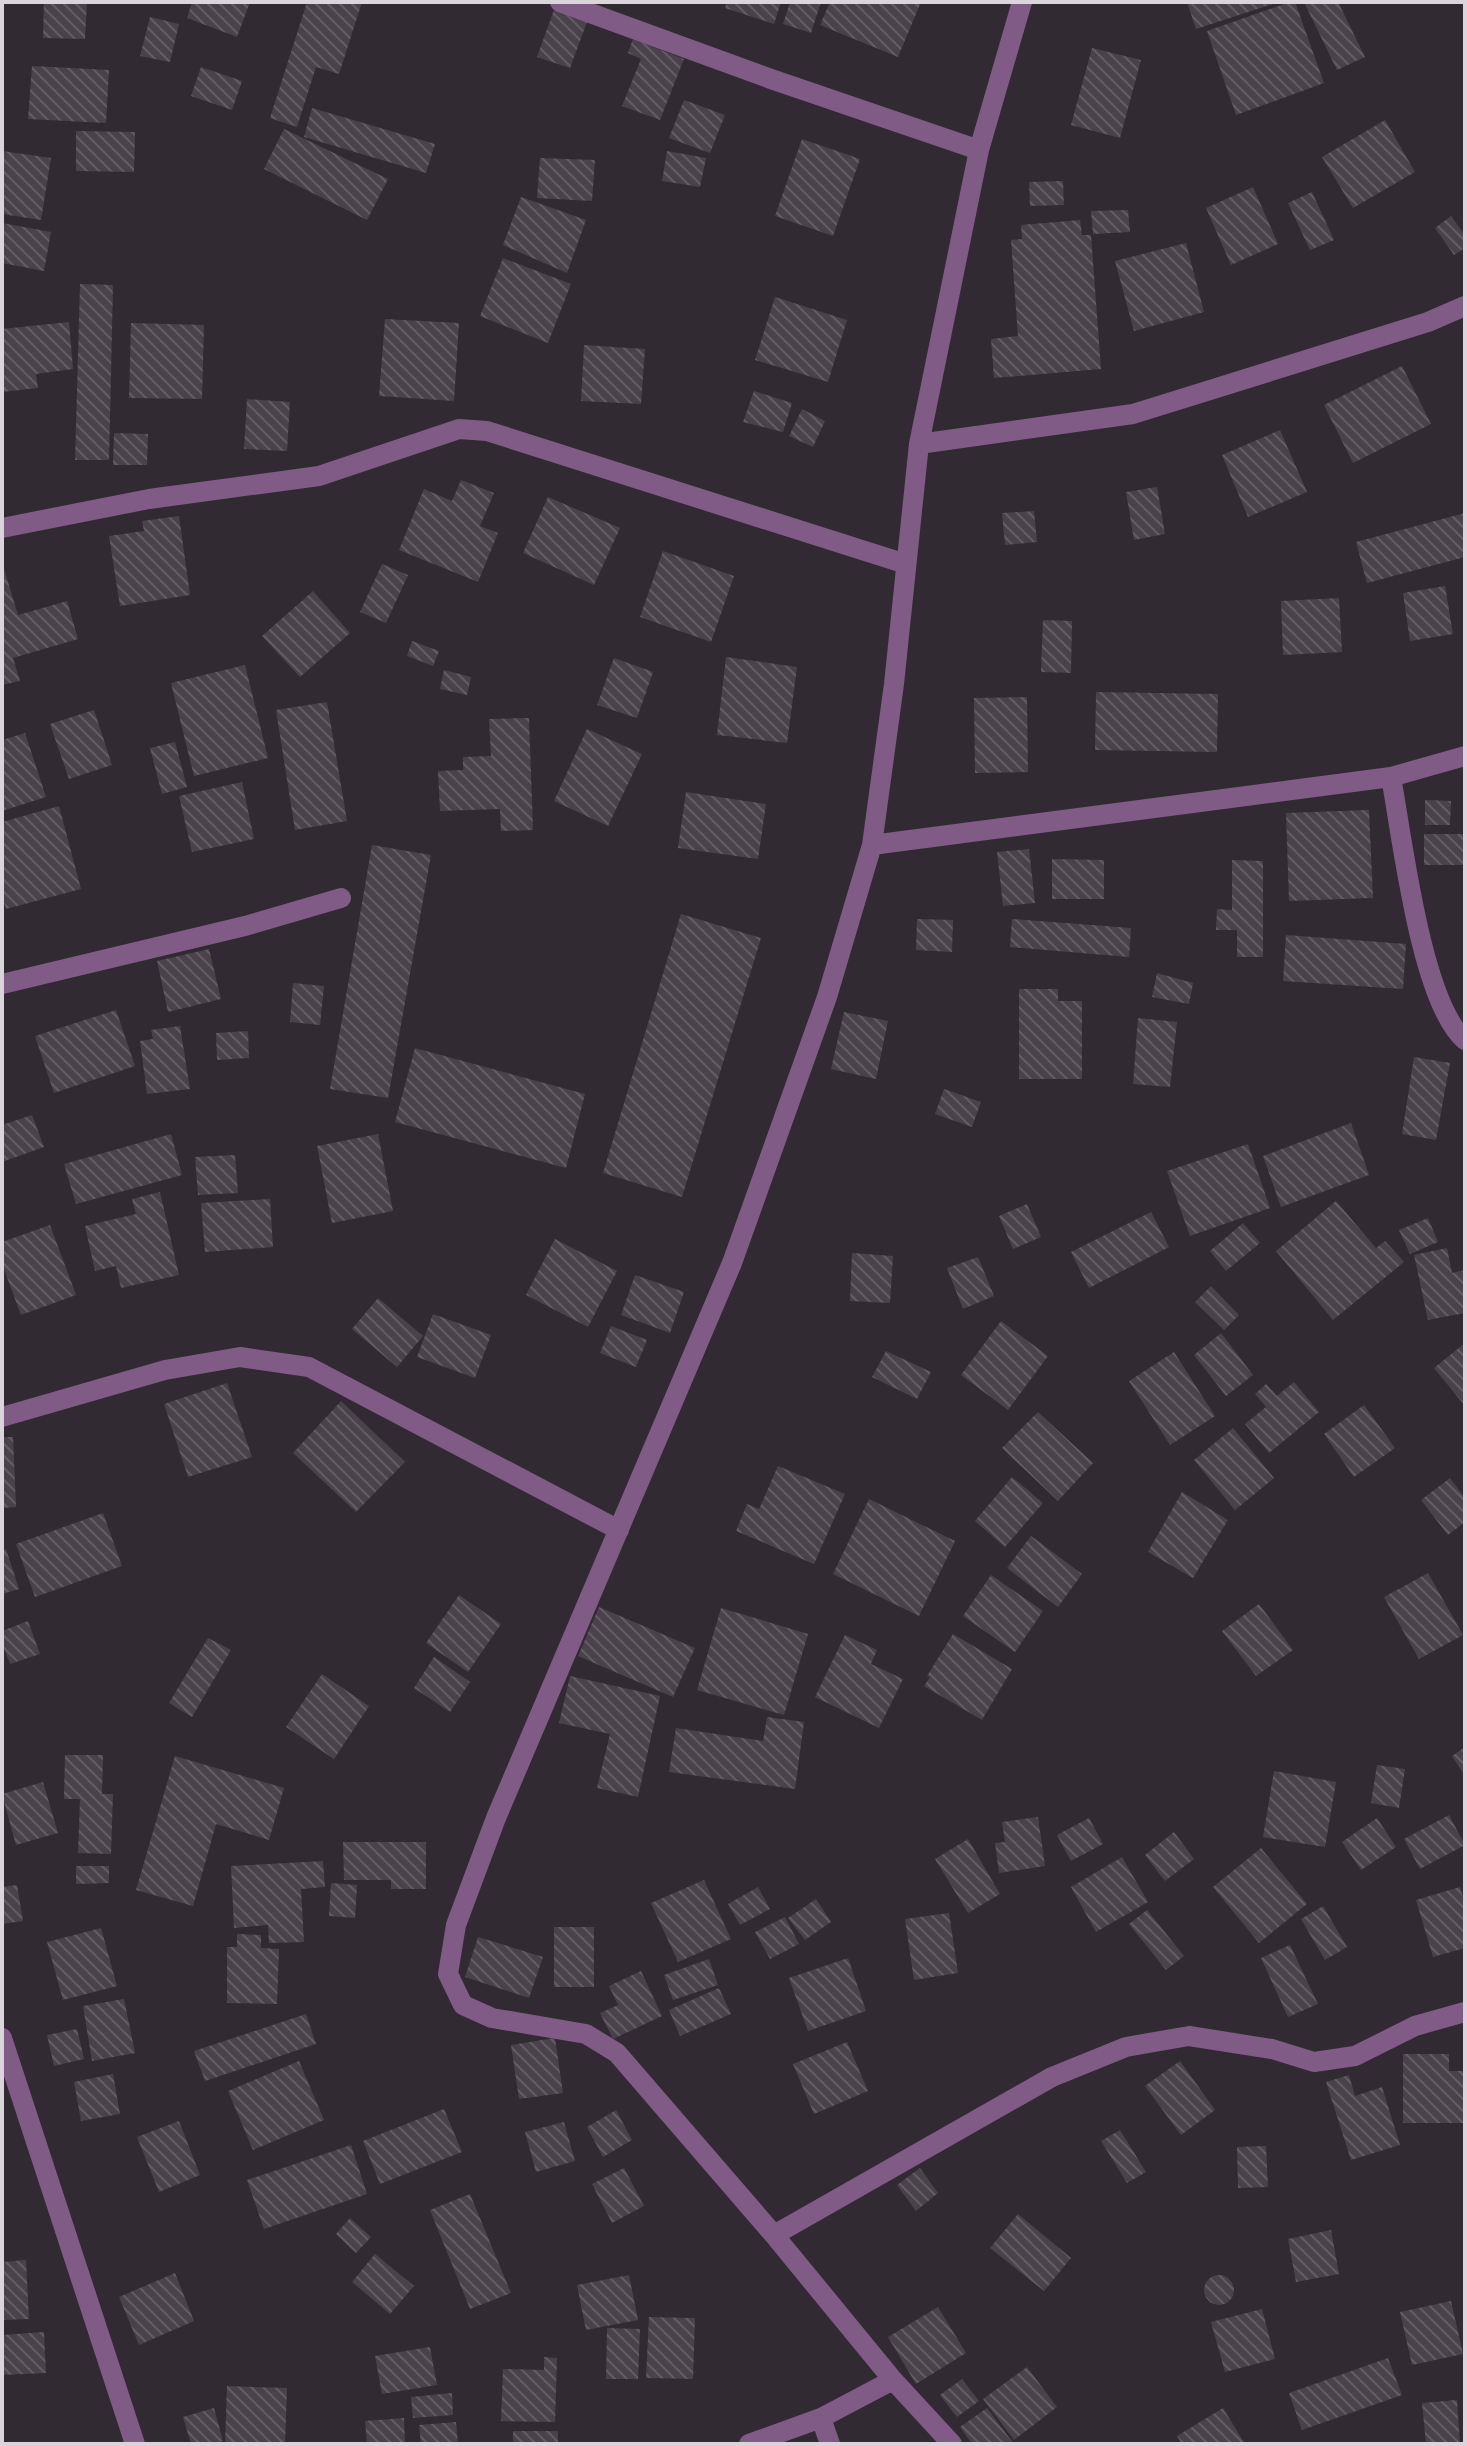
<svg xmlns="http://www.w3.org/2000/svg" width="1467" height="2446" viewBox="0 0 1467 2446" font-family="Signika,sans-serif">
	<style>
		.building { fill: url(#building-back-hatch) }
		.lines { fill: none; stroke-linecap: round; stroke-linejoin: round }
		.minor { stroke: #805b86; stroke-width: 20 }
	</style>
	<defs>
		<pattern id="building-back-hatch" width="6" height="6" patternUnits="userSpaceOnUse" patternTransform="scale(2)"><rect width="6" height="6" fill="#49424a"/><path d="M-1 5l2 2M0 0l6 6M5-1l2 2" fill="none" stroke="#635c64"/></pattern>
	</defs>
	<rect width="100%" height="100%" fill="#312a32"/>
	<path class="building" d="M44,2H87L85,39L43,38Z
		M192,2H250L237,37L187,18Z
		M307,2H362L339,74L316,67L297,127L270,118Z
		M727,2H781L774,24L725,8Z
		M790,2H821L811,33L783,24Z
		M830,2H921L898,57L820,25Z
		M1187,2H1276V3L1196,29Z
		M1290,2H1295L1324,83L1236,115L1207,31Z
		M1304,2H1338L1365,57L1337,70Z
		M554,10L587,22L570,68L537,57Z
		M150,17L179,24L170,62L140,56Z
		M633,39L684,59L660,120L622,106L641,59L628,53Z
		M1092,48L1141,60L1120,138L1071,125Z
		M32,66L109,70L106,123L28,119Z
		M201,67L242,81L232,110L191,96Z
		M684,100L725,115L710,153L669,138Z
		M312,108L435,144L426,173L304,137Z
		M1385,120L1415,172L1353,208L1322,157Z
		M284,129L388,179L367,220L264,169Z
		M76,131L135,132L134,172L76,171Z
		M802,139L860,159L833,236L775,216Z
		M2,151L51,158L41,220L2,214Z
		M667,151L706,158L700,187L662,181Z
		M540,158L595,160L592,201L537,198Z
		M1063,181L1064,205L1030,206L1029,182Z
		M1253,187L1278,244L1231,265L1206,208Z
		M1312,192L1334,240L1310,250L1288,203Z
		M521,197L586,220L567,273L503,245Z
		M1128,210L1130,232L1093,234L1091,211Z
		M1451,216L1465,235V248L1454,255L1435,228Z
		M1080,220L1082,235H1091L1101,369L994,378L991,339L1018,336L1011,240L1022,239L1021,225Z
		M2,223L51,232L44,271L2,263Z
		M1186,243L1204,312L1134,331L1115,261Z
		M503,258L571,284L548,343L480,316Z
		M80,284L113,285L109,460H75Z
		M775,297L847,320L828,382L755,360Z
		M385,319L459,323L454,401L379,396Z
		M69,322L73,369L36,374L38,388L2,392V329Z
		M131,323L204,325L202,399L129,398Z
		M584,345L645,349L641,404L581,401Z
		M1402,366L1431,424L1353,463L1324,405Z
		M754,391L792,403L783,432L743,422Z
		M247,399L290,402L287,451L244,449Z
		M802,409L825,421L813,447L789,436Z
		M1280,430L1307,492L1248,517L1222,455Z
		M114,433L148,434L147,465H113Z
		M461,480L494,493L480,526L498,533L478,582L399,550L424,489L452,501Z
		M1157,487L1165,534L1134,540L1126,492Z
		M548,497L620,528L594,585L523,553Z
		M1034,511L1037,542L1005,545L1002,513Z
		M1465,513V557L1367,583L1356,542Z
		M179,516L190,595L120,606L109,536L144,531L142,521Z
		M663,551L734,576L711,642L640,617Z
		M2,562L18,615L67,601L78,639L13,658L20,681L2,685Z
		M382,564L408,575L386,623L360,612Z
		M1445,586L1453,634L1410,641L1403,593Z
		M313,591L350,633L300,677L262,636Z
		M1339,598L1342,652L1283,655L1281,601Z
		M1043,620L1072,621L1071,673L1041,672Z
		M412,641L439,651L433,666L407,656Z
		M726,657L797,667L787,743L717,735Z
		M614,658L653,672L637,718L597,705Z
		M245,665L268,758L194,776L171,683Z
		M444,670L471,677L467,695L440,689Z
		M1096,692L1218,694L1217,752L1095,750Z
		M1027,697L1028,772L975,773L974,698Z
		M327,702L347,821L295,830L276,710Z
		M94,710L112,765L69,779L50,724Z
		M529,718L533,830L501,831L500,809L440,811L438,771L463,770V757L491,756L489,719Z
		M587,729L642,754L608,826L554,801Z
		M25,733L46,797L2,811V740Z
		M175,742L187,787L162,794L150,748Z
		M242,782L254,839L192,852L179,796Z
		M686,792L766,804L758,859L678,848Z
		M1425,800L1451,801L1450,825H1425Z
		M59,806L81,889L6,909L2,896V822Z
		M1369,810L1373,898L1289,901L1286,813Z
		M1424,834H1465V865H1424Z
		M372,845L431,855L388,1098L330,1089Z
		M1029,849L1035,903L1003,906L997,852Z
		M1052,859L1104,860V899H1052Z
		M1232,860L1263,861V957H1237V930H1216L1217,909L1232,910Z
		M681,914L761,938L682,1197L603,1173Z
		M917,919L953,920L952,952L916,950Z
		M1012,919L1131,928L1129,957L1010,947Z
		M1286,935L1406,944L1403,989L1283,981Z
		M209,949L221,999L168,1012L157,961Z
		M1157,973L1193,983L1189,1004L1152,997Z
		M293,983L324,986L320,1025L290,1022Z
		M1019,989H1058V1001H1082V1079H1019Z
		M116,1010L135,1066L54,1093L35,1036Z
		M844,1012L888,1021L876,1079L831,1069Z
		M1138,1018L1177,1022L1170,1087L1133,1084Z
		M180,1026L190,1089L147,1094L140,1041L153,1039L151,1030Z
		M248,1031L249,1058L217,1060L216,1033Z
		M415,1048L585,1094L566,1168L395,1122Z
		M1414,1057L1450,1063L1436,1140L1402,1134Z
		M944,1089L981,1102L972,1127L935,1114Z
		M32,1115L44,1147L2,1162V1125Z
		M1351,1123L1369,1175L1281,1207L1263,1156Z
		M171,1134L182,1175L76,1204L64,1164Z
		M378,1134L393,1211L332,1223L317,1146Z
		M1248,1144L1270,1208L1190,1236L1167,1171Z
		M235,1155L238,1193L198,1195L195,1157Z
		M160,1192L179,1275L121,1288L116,1266L95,1271L85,1226L136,1214L132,1199Z
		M270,1199L273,1247L205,1252L201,1203Z
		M1336,1201L1376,1248L1385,1241L1404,1262L1333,1320L1276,1251Z
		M1027,1204L1041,1237L1013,1249L999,1216Z
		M1151,1212L1169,1247L1089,1288L1071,1252Z
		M1428,1218L1438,1242L1410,1254L1399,1230Z
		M1243,1223L1260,1243L1226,1271L1210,1251Z
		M50,1225L76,1295L21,1315L2,1264V1242Z
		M555,1239L617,1271L588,1327L526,1295Z
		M1447,1248L1452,1273L1465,1270V1313L1428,1320L1414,1255Z
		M852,1253L893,1256L890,1303L850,1301Z
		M978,1257L994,1296L963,1309L947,1268Z
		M635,1275L684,1292L670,1333L621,1315Z
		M1211,1286L1239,1315L1224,1330L1195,1302Z
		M378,1298L423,1336L397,1367L352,1329Z
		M433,1314L491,1335L475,1378L417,1357Z
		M1001,1321L1048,1356L1008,1410L961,1375Z
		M611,1326L647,1340L636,1367L600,1353Z
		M1221,1333L1253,1375L1226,1396L1194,1355Z
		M1465,1343V1406L1434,1368Z
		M886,1351L931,1372L917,1399L872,1377Z
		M1174,1352L1215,1416L1170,1445L1129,1381Z
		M1294,1382L1319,1412L1269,1453L1245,1424L1266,1407L1255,1394L1266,1384L1277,1396Z
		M227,1383L252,1457L188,1477L164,1404Z
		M341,1401L405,1462L356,1512L293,1453Z
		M1364,1405L1395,1448L1354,1477L1324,1434Z
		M1038,1412L1093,1463L1058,1501L1002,1448Z
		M1233,1428L1274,1478L1235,1510L1194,1460Z
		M2,1437H13L16,1507L2,1508Z
		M778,1466L845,1494L814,1564L736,1531L747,1504L759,1509Z
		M1012,1477L1043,1503L1005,1547L975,1521Z
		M1450,1478L1465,1498V1522L1448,1535L1421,1500Z
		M1182,1492L1228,1520L1193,1578L1148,1552Z
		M869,1499L955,1541L919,1616L833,1574Z
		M103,1513L122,1566L35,1597L16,1544Z
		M1031,1536L1082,1574L1058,1607L1007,1568Z
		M6,1549L19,1589L2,1594V1551Z
		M1428,1573L1463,1635L1419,1659L1384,1597Z
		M991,1575L1043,1611L1015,1652L963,1616Z
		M459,1595L501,1624L468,1672L426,1643Z
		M1259,1604L1293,1650L1256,1676L1222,1631Z
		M599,1607L695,1648L673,1697L578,1656Z
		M721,1608L808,1634L784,1715L697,1690Z
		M28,1621L40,1654L10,1664L2,1643V1631Z
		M953,1634L1012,1669L982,1720L924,1686L930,1677L927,1676Z
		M845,1635L877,1650L871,1664L903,1679L879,1728L815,1697Z
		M208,1638L231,1650L192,1717L169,1703Z
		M434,1657L470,1682L450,1712L414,1688Z
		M322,1674L369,1706L334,1759L286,1727Z
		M570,1676L660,1696L638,1797L597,1788L610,1734L559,1723Z
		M767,1717L804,1722L795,1789L669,1772L676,1728L763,1741Z
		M1465,1747V1776L1452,1756Z
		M65,1755H103L102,1794H113L111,1854L78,1853L80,1799H64Z
		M175,1756L284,1788L269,1840L216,1824L193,1906L136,1890Z
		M1377,1765L1405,1769L1399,1808L1371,1803Z
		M1274,1771L1336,1782L1325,1847L1263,1837Z
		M43,1782L58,1833L16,1845L2,1794Z
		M1449,1815L1465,1845L1420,1869L1404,1839Z
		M1038,1817L1045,1866L999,1873L995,1843L1005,1842L1002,1822Z
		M1089,1818L1103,1844L1071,1861L1057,1835Z
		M1377,1818L1396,1847L1361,1870L1342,1842Z
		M1174,1832L1194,1859L1165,1881L1145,1855Z
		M968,1839L1000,1894L968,1913L935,1859Z
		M343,1842H426V1889H391V1880H344Z
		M1261,1848L1307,1904L1259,1943L1213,1887Z
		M1122,1857L1148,1902L1096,1932L1071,1887Z
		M323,1861L325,1887L301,1889L304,1942L269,1943L268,1925L234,1928L231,1866Z
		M76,1866H109V1883L76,1884Z
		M704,1880L731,1939L678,1962L651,1903Z
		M331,1883L357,1885L355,1918L329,1916Z
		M17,1885L23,1921L2,1924V1887Z
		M758,1887L770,1909L740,1925L728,1904Z
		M1460,1887L1465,1904V1948L1433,1957L1416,1900Z
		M816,1899L831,1922L805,1940L788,1918Z
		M1323,1906L1347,1947L1325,1960L1301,1919Z
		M1147,1910L1184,1956L1166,1970L1129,1924Z
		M949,1913L958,1973L914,1980L905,1919Z
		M785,1917L799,1944L770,1959L755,1932Z
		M554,1927H594V1987H554Z
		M101,1928L117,1986L63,2000L47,1942Z
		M237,1934L261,1935V1948L279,1949L277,2004L227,2003V1947H237Z
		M478,1937L543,1957L529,1998L465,1977Z
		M1290,1945L1318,2004L1288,2017L1261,1958Z
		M848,1958L866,2011L808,2031L789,1978Z
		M709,1959L718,1985L673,2000L664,1975Z
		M641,1971L662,2016L613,2039L600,2013L618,2005L609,1986Z
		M719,1988L731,2014L680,2036L669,2010Z
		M124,1999L135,2053L92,2061L83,2006Z
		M306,2014L316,2044L205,2081L194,2051Z
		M77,2029L84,2059L54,2066L47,2035Z
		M555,2038L563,2093L519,2099L511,2045Z
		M847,2042L868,2091L814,2114L793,2064Z
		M1403,2054H1449V2071H1465V2123H1403Z
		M299,2061L324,2120L253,2150L228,2091Z
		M1180,2061L1215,2110L1181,2135L1145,2086Z
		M113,2074L120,2114L81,2121L74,2082Z
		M1349,2075L1355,2096L1382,2087L1400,2145L1351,2160L1326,2082Z
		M444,2109L462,2152L380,2184L363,2141Z
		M616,2110L632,2140L603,2157L587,2127Z
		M179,2121L200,2175L159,2192L137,2137Z
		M564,2122L575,2161L536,2172L525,2132Z
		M1120,2130L1146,2172L1127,2183L1101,2141Z
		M351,2145L367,2194L264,2229L247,2180Z
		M1266,2146L1268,2187L1238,2188L1237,2147Z
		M624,2168L644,2206L612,2223L592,2184Z
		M920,2168L938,2193L916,2211L897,2185Z
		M470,2194L511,2293L470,2309L430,2210Z
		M1018,2214L1071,2258L1044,2291L990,2248Z
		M350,2218L371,2237L356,2253L336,2234Z
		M1331,2230L1339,2274L1296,2282L1288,2239Z
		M375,2254L414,2286L390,2314L352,2282Z
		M26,2260L29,2319L2,2320V2262Z
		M175,2273L194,2321L139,2345L119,2297Z
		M629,2275L638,2320L586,2330L577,2285Z
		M1204 2290a15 15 0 1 1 30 0a15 15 0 1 1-30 0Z
		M1451,2301L1463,2354L1412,2365L1400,2312Z
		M938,2307L966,2353L916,2384L888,2337Z
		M1262,2309L1275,2359L1225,2372L1211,2322Z
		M649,2317L695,2318L693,2379L646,2378Z
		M607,2328L640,2329L638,2379H606Z
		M44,2332L46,2373L2,2375V2335Z
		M430,2347L437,2385L382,2394L375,2356Z
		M544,2357L557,2358L555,2422L501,2421L503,2369L544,2370Z
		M1388,2358L1402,2395L1302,2430L1289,2393Z
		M1027,2367L1057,2407L1014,2440L983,2399Z
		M962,2379L979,2401L957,2417L940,2395Z
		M227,2386L287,2388L285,2444H225Z
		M452,2393L453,2415L413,2418L411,2397Z
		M1457,2400L1460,2444H1426L1422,2403Z
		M214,2408L223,2441L212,2444H191L183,2417Z
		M987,2408L1001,2427L1014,2444H972L960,2427Z
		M1223,2408L1245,2444H1182L1177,2436Z
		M404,2418L405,2444H367L365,2421Z
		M456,2422L458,2444H421L419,2425Z
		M513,2431H558V2444H513Z"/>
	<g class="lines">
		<path class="minor" d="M560,2L771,79L979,150
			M919,444L1133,414L1428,322L1465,306
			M2,528L149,499L319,476L459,429L487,431L906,564
			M1391,777C1402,836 1421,1003 1465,1040
			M872,845L1391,777L1465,756
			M2,984L245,926L341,898
			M2,1417L165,1370L240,1357L309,1367L619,1530
			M2,2038L135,2444
			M774,2235L1052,2077L1126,2047L1189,2036L1272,2049L1314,2062L1355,2056L1415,2026L1465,2012
			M821,2418L830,2444
			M749,2444L821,2418L893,2380
			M952,2444L893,2380L774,2235L617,2053L586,2034L492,2018L463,2005L448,1974L456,1925L496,1818L732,1263L827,997L872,845L894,684L919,444L979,150L1022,2"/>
	</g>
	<rect width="1467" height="2446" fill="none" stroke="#dad5da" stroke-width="8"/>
</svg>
